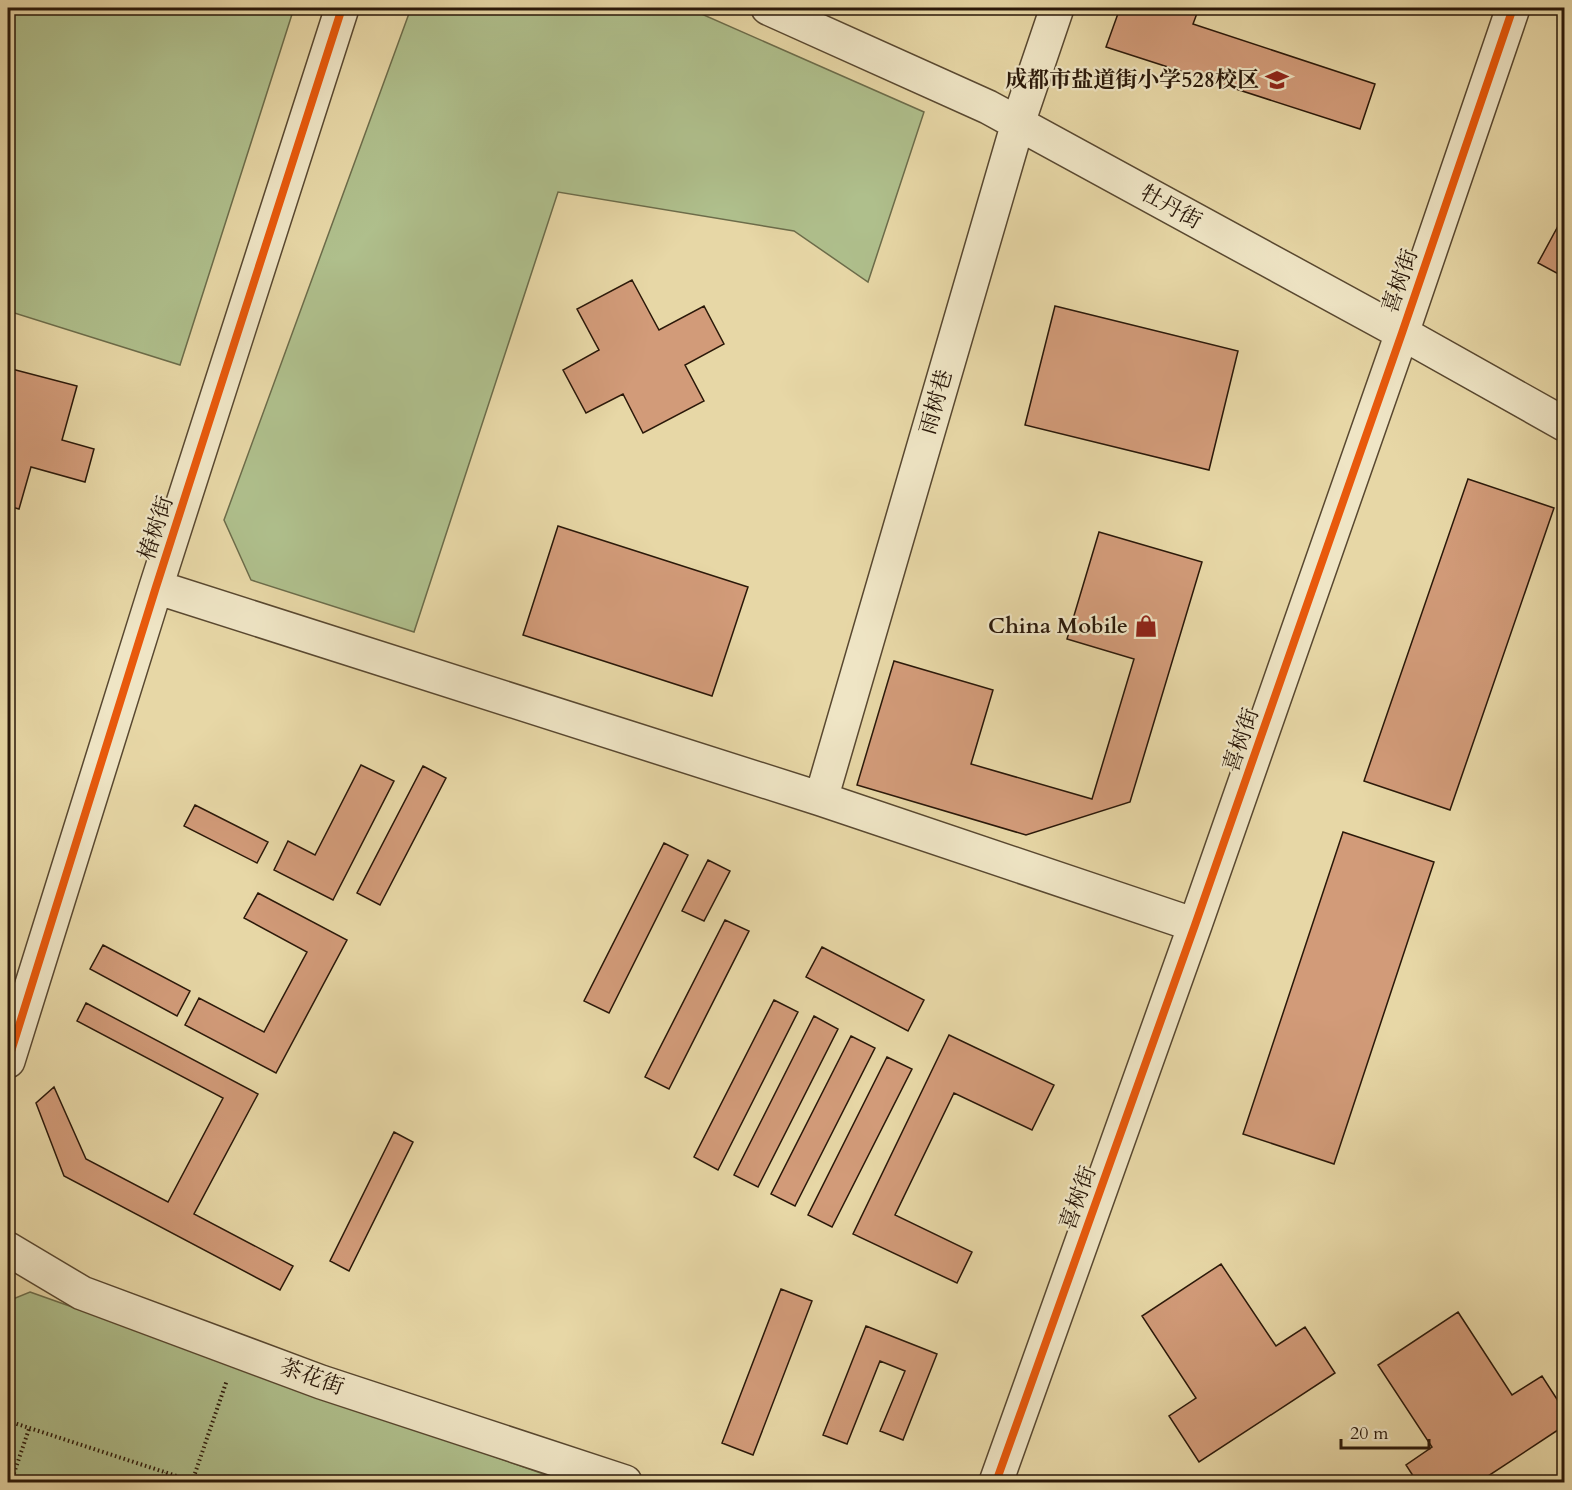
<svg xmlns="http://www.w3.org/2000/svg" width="1572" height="1490" viewBox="0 0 1572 1490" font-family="Cardo,'Noto Serif SC',serif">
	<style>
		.green { fill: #afbf8c; stroke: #6c6c4a; stroke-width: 1.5 }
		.building { fill: #d29b79; stroke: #2a1809; stroke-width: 1.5 }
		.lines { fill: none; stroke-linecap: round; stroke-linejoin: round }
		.minor-casing { stroke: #594830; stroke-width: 36 }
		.path { stroke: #2a1809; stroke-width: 4; stroke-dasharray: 1.5 3; stroke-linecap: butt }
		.minor { stroke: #efe5c5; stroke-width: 33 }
		.cycleway-casing { stroke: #efe5c5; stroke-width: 11 }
		.cycleway { stroke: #e8590c; stroke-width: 8 }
		.labels { text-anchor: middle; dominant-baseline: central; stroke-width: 4.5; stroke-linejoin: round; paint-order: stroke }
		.poi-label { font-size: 22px; font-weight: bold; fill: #2a1809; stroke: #efe5c5; text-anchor: end }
		.street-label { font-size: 22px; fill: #2a1809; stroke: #efe5c5 }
	</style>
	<rect width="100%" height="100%" fill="#e7d7a6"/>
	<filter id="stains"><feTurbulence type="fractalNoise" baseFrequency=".00333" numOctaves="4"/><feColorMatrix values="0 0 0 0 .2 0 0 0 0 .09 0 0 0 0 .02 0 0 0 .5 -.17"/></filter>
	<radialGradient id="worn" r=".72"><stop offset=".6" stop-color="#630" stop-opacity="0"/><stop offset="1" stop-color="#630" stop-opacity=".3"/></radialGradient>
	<path class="green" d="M8,8H294L180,365L8,311Z
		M411,8H688L924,112L868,282L794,231L558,192L414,632L251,580L224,520Z
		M30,1292L566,1482H8V1301Z"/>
	<path class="building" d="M1120,8H1199L1193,24L1375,84L1360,129L1106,47Z
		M1564,215V277L1538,263Z
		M632,280L659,330L704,306L724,344L685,365L704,401L643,433L623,394L586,413L563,370L599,350L577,309Z
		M1055,306L1238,351L1209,470L1025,425Z
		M8,368L77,386L62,440L94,449L85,482L31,467L19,509L8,506Z
		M1468,479L1554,508L1450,810L1364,781Z
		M558,526L748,587L712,696L523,635Z
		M1099,532L1202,562L1130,802L1026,835L857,785L894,661L993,690L971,764L1092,799L1134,659L1067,639Z
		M361,765L394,781L333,900L274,870L288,841L315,855Z
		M423,766L446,778L380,905L357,893Z
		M195,805L268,842L257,863L184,826Z
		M1343,832L1434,862L1334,1164L1243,1134Z
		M664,843L688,855L609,1013L584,1001Z
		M708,860L730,871L704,921L682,911Z
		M258,893L347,940L276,1073L185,1025L199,998L264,1032L307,952L244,918Z
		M725,920L749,931L669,1089L645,1077Z
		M103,945L190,991L177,1016L90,969Z
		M822,947L924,1000L908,1031L806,977Z
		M774,1000L798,1012L718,1170L694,1157Z
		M86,1003L258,1094L194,1214L293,1266L280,1290L64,1176L36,1103L54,1087L86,1159L168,1202L223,1098L77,1021Z
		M814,1016L838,1029L758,1187L734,1175Z
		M949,1035L1054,1085L1032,1130L954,1093L895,1215L972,1252L957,1283L853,1234Z
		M851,1036L875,1048L795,1206L771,1194Z
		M887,1057L912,1069L832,1227L808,1215Z
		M394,1132L413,1142L349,1271L330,1261Z
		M1221,1264L1276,1346L1305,1327L1335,1373L1199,1462L1169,1416L1196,1398L1142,1316Z
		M781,1289L812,1301L753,1455L722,1443Z
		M1458,1312L1512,1395L1542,1376L1564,1410V1426L1479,1482H1417L1406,1465L1432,1447L1378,1365Z
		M866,1326L937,1354L903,1440L880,1431L905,1371L880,1361L847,1444L823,1435Z"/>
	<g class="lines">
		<g class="minor-casing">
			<path id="minor" d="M768,8L988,107L1402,333L1564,424
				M156,587L821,799L1195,925
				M821,799L1018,123L1057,8
				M8,1061L156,587L342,8
				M8,1249L82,1293L321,1382L625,1482
				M996,1482L1195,925L1402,333L1513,8"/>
		</g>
		<path class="path" d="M8,1421L195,1482
			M11,1482L29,1429
			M163,1482L166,1473
			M192,1482L227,1380"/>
		<use href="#minor" class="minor"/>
		<g class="cycleway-casing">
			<path id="cycleway" d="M8,1061L156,587L342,8
				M996,1482L1195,925L1402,333L1513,8"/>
		</g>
		<use href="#cycleway" class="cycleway"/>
	</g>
	<defs>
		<g id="school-bare" transform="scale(1.8)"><path d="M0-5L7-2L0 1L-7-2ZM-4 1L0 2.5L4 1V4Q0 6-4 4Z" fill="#8f2418" stroke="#efe5c5" stroke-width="2.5" paint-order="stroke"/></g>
		<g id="shop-bare" transform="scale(1.8)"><path d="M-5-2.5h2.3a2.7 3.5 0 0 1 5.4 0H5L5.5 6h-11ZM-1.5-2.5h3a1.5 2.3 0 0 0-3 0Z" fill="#8f2418" stroke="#efe5c5" stroke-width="2.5" paint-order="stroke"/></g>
	</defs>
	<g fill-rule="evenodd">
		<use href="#school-bare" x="1277" y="80"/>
		<use href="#shop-bare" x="1146" y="626"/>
	</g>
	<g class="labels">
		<g class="poi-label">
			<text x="1259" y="80">成都市盐道街小学528校区</text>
			<text x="1128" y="626">China Mobile</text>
		</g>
		<g class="street-label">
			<text transform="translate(1171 207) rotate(29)">牡丹街</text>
			<text transform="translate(1400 281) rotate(-71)">喜树街</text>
			<text transform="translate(936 402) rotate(-74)">雨树巷</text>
			<text transform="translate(156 528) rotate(-72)">椿树街</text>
			<text transform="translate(1241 740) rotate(-71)">喜树街</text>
			<text transform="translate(1078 1198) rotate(-70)">喜树街</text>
			<text transform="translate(312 1377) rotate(20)">茶花街</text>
		</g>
	</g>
	<rect width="1572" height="1490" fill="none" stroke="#e7d7a6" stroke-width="30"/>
	<rect x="9" y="9" width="1554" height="1472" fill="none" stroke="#2a1809" stroke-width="3"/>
	<rect x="15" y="15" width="1542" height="1460" fill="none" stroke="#2a1809" stroke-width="1.5"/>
	<path d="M1341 1439v9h88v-9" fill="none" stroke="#2a1809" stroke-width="3"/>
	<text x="1350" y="1439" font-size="18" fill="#2a1809" stroke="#efe5c5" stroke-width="4.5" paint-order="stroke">20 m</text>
	<rect width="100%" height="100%" filter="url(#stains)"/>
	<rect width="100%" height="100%" fill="url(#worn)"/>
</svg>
